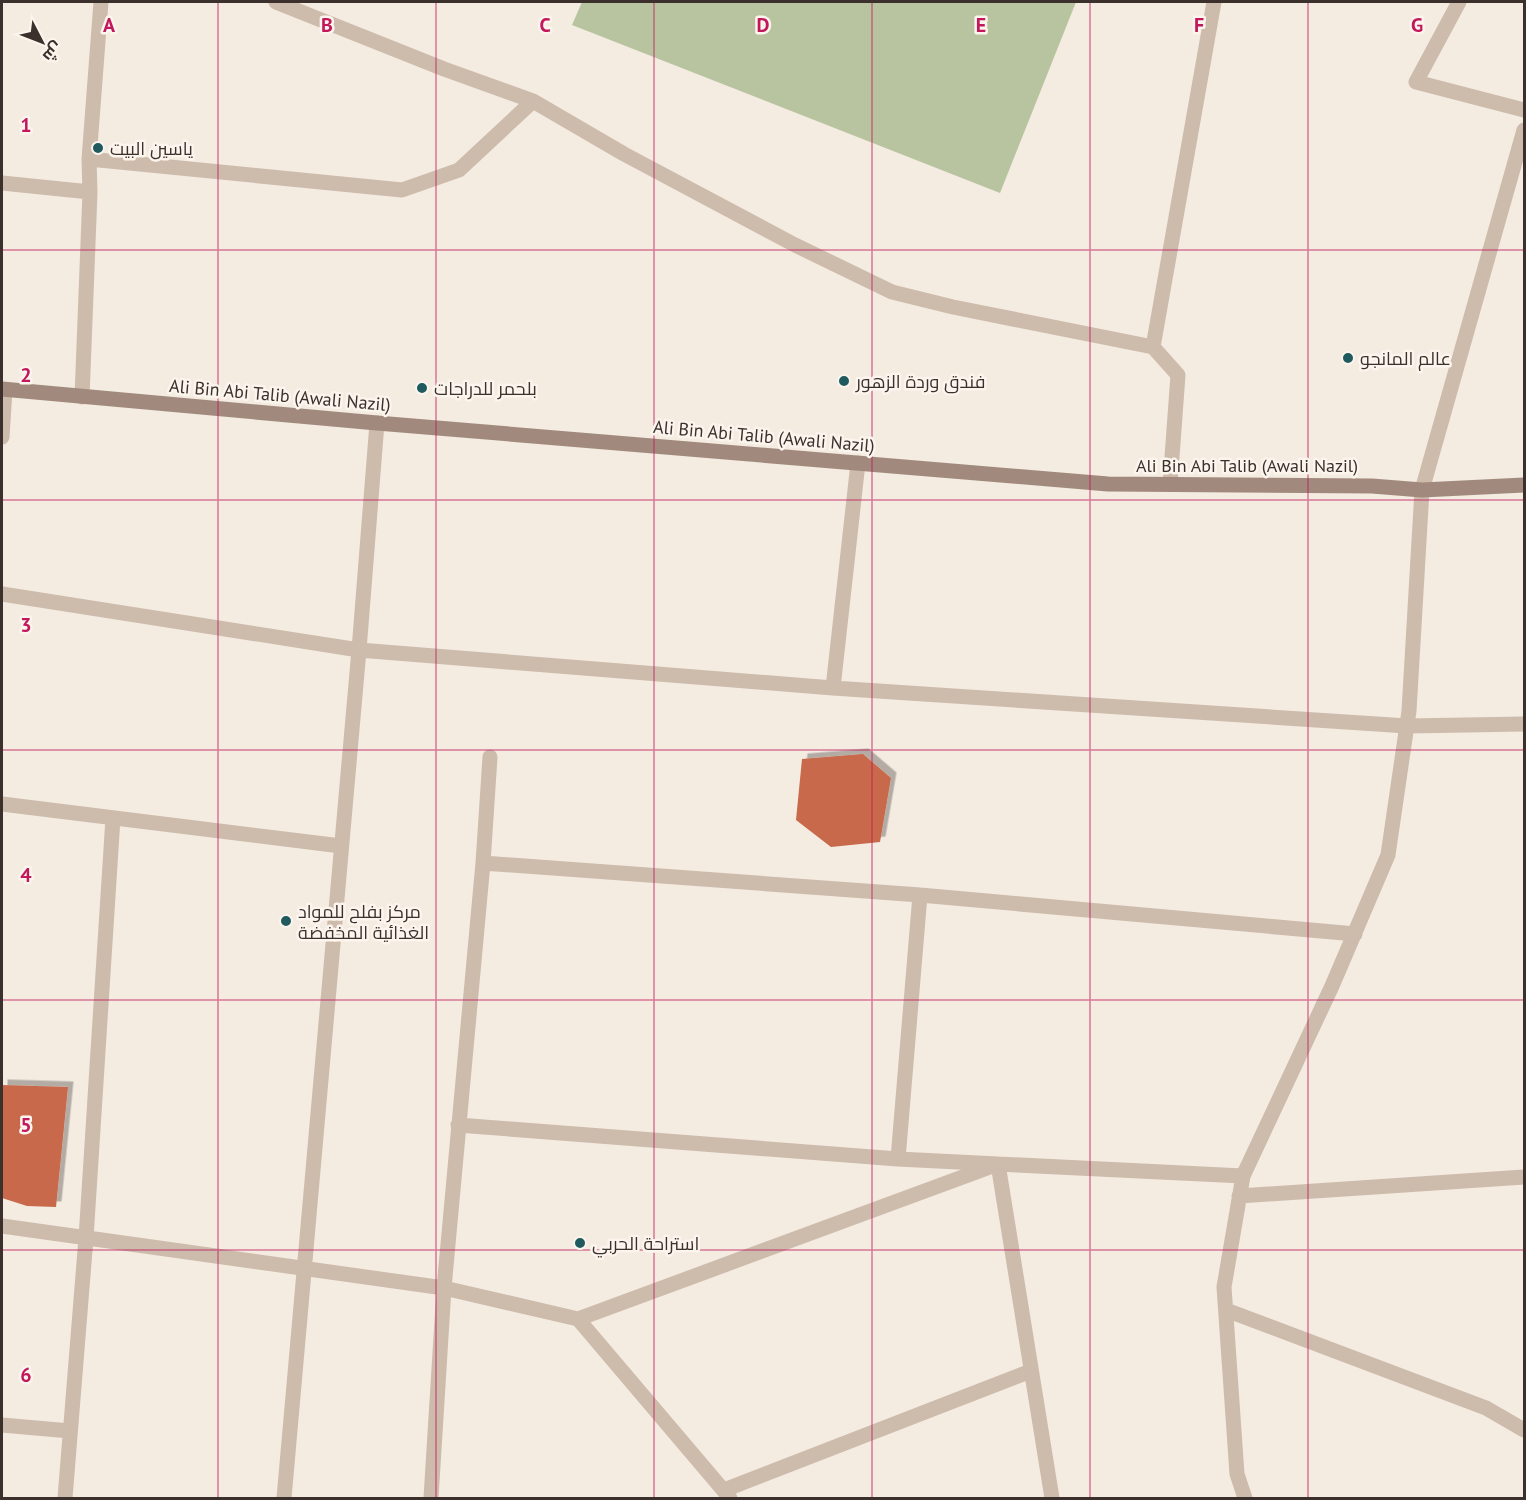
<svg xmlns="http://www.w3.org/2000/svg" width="1526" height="1500" viewBox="0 0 1526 1500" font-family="'PT Sans',Cairo,sans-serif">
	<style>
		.green { fill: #b8c4a0 }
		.building { fill: #c8694b; filter: url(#shadow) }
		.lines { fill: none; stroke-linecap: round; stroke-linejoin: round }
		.street { stroke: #cdbbac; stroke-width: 15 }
		.secondary { stroke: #a18a7d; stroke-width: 15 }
		.grid { fill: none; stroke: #c2185b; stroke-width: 1.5; stroke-opacity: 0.55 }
		.poi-dot { fill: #1f5a5e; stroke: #fbf5ee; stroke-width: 2 }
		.labels { text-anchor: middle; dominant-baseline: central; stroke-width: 5; stroke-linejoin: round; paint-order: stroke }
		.poi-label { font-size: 18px; fill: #3b302b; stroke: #fbf5ee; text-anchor: start }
		.street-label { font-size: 18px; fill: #3b302b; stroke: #fbf5ee }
		.grid-label { font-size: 20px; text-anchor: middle; font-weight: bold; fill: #c2185b; stroke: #fbf5ee; stroke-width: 5; stroke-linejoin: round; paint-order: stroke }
	</style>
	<defs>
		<filter id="shadow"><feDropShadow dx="5.5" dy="-5.5" stdDeviation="0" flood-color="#0004"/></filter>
	</defs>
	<rect width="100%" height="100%" fill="#f4ebe1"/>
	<path class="green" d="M582,2H1076L1000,193L572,25Z"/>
	<path class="building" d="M863,754L891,778L880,842L831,847L796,820L802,759Z
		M2,1085L68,1087L56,1207L27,1206L2,1198Z"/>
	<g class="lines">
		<path class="street" d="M276,2L444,69L533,101L624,154L795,245L892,292L953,307L1153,347
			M1459,2L1416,82L1524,110
			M89,159L402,190L459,170L533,101
			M2,183L90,192
			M82,397L90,192L89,159L101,2
			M2,437L5,390
			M1170,484L1178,375L1153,347L1214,2
			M2,594L359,650L833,688L1407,726L1524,724
			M833,688L858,463
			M2,804L341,846
			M483,863L920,895L1355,934
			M458,1125L898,1159L998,1164L1052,1498
			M898,1159L920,895
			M1239,1196L1524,1177
			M2,1226L444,1288L578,1319L998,1164L1243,1176
			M1226,1310L1486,1408L1524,1430
			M578,1319L730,1498
			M2,1425L70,1431
			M724,1490L1031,1371
			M65,1498L86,1238L113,818
			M284,1498L359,650L377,423
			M431,1498L444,1288L483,863L490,757
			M1245,1498L1237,1474L1224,1287L1243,1176L1332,986L1388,855L1409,711L1422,490L1524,130"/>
		<path class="secondary" d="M2,389L377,423L1108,484L1372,486L1422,490L1524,485"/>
	</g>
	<path class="grid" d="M218,2V1498M436,2V1498M654,2V1498M872,2V1498M1090,2V1498M1308,2V1498M2,250H1524M2,500H1524M2,750H1524M2,1000H1524M2,1250H1524"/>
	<g class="poi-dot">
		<circle cx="98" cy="148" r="6"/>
		<circle cx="1348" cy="358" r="6"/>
		<circle cx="844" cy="381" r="6"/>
		<circle cx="422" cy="388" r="6"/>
		<circle cx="286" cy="921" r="6"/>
		<circle cx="580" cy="1243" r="6"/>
	</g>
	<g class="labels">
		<g class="poi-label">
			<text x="110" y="148">ياسين البيت</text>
			<text x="1360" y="358">عالم المانجو</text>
			<text x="856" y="381">فندق وردة الزهور</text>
			<text x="434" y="388">بلحمر للدراجات</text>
			<text x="298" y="911">مركز بفلح للمواد<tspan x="298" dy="21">الغذائية المخفضة</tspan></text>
			<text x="592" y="1243">استراحة الحربي</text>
		</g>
		<g class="street-label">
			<text transform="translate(280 395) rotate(5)">Ali Bin Abi Talib (Awali Nazil)</text>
			<text transform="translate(764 436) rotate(5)">Ali Bin Abi Talib (Awali Nazil)</text>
			<text x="1247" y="465">Ali Bin Abi Talib (Awali Nazil)</text>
		</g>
	</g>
	<g class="grid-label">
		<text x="109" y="32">A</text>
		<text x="327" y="32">B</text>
		<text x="545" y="32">C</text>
		<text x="763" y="32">D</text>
		<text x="981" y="32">E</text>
		<text x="1199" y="32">F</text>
		<text x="1417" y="32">G</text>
		<text x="26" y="132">1</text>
		<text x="26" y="382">2</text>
		<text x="26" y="632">3</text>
		<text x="26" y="882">4</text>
		<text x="26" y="1132">5</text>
		<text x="26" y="1382">6</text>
	</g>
	<rect width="1526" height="1500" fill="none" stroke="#3b302b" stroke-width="6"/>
	<g transform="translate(42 42) rotate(132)" stroke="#fbf5ee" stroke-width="4.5" paint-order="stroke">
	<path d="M0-4.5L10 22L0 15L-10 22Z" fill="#3b302b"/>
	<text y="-9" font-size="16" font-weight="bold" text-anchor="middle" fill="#3b302b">ش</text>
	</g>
</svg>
